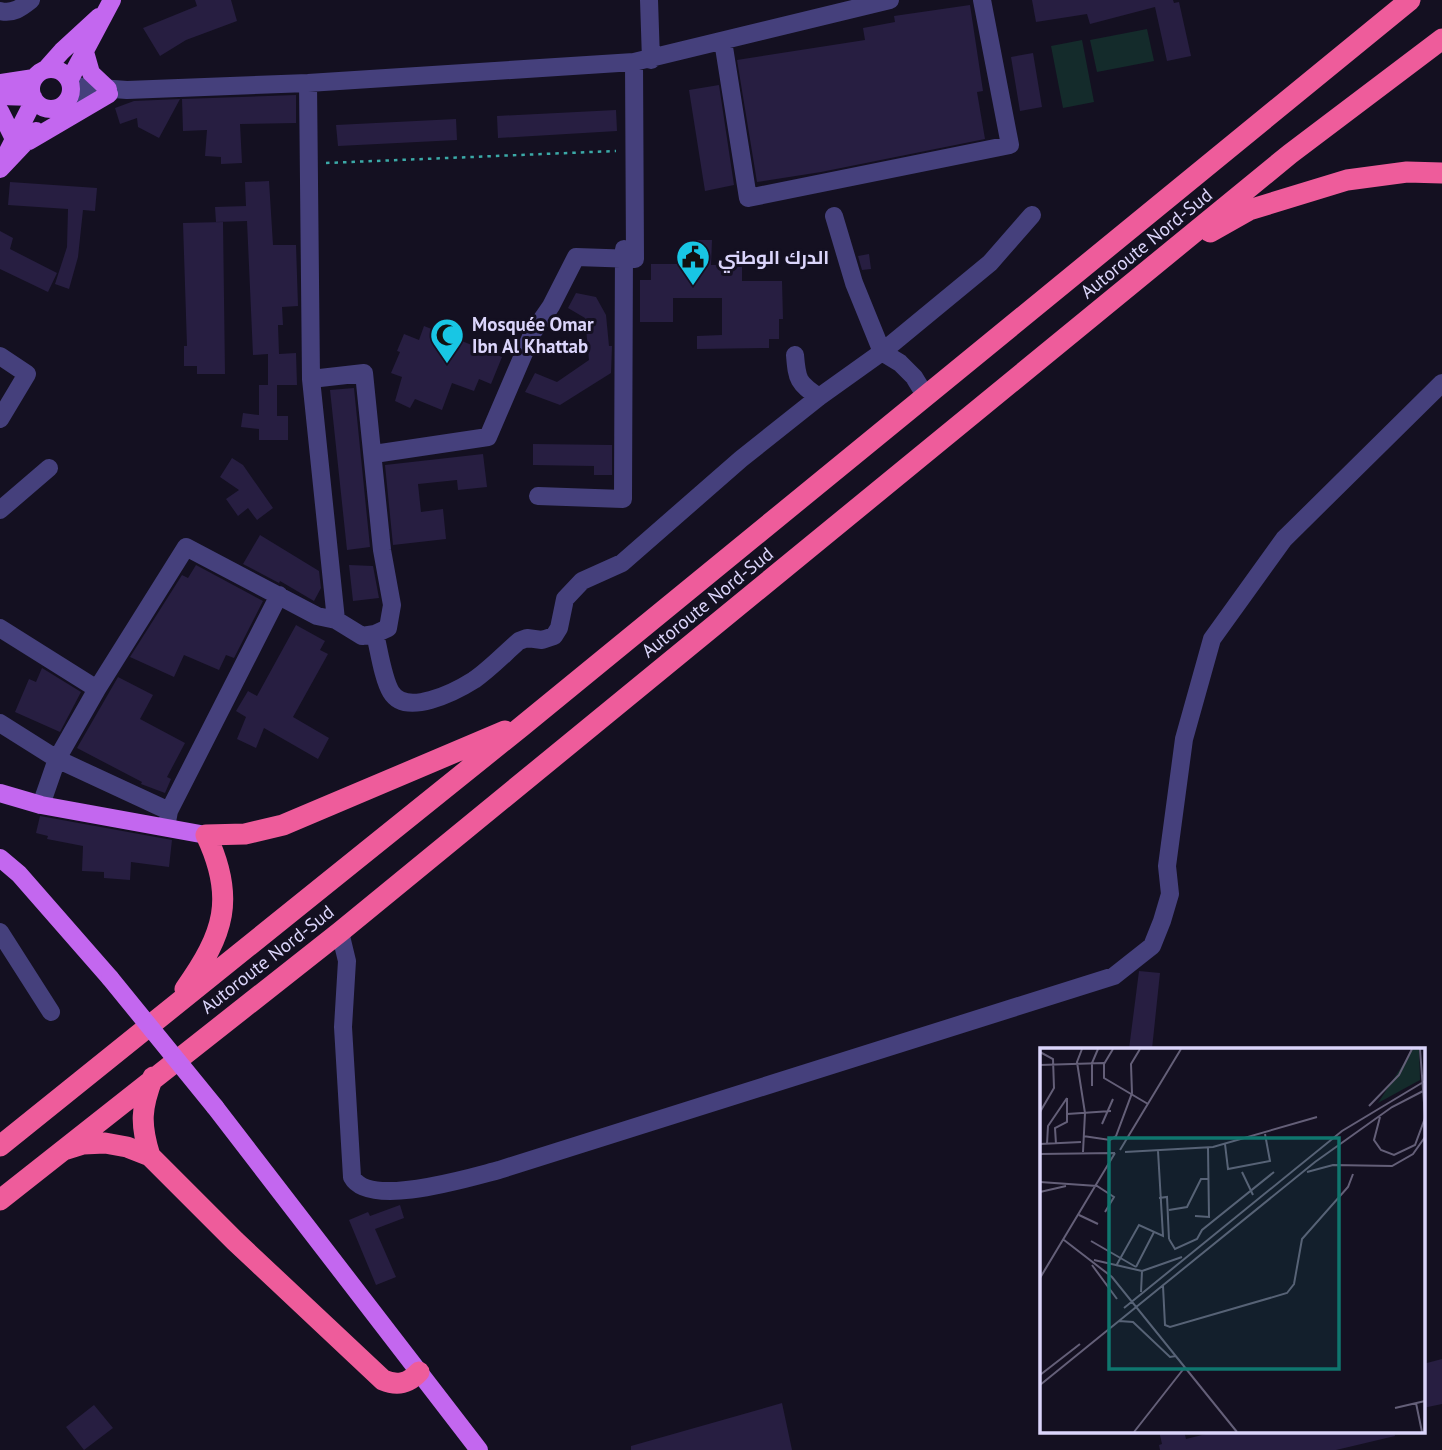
<svg xmlns="http://www.w3.org/2000/svg" width="1442" height="1450" viewBox="0 0 1442 1450" font-family="'PT Sans',Cairo,sans-serif">
	<style>
		.green { fill: #142b2b }
		.building { fill: #271e41 }
		.lines { fill: none; stroke-linecap: round; stroke-linejoin: round }
		.path { stroke: #3ba9a7; stroke-width: 2.5; stroke-dasharray: 3.5 5; stroke-linecap: butt }
		.minor { stroke: #45407c; stroke-width: 18 }
		.major { stroke: #c367ef; stroke-width: 18 }
		.highway { stroke: #ee5c9b; stroke-width: 21 }
		.major-bridge { stroke: #c367ef; stroke-width: 18 }
		.labels { text-anchor: middle; dominant-baseline: central; stroke-width: 6; stroke-linejoin: round; paint-order: stroke }
		.street-label { font-size: 19px; fill: #dbd5fb; stroke: #141021 }
		.poi-label { font-size: 19px; font-weight: bold; fill: #dbd5fb; stroke: #141021; text-anchor: start }
		.inset-road { fill: none; stroke: #645f78; stroke-width: 2 }
		.view { fill: #0f766e; fill-opacity: 0.15; stroke: #0f766e; stroke-width: 3.5 }
		.inset-edge { fill: none; stroke: #dbd5fb; stroke-width: 3.5 }
	</style>
	<rect width="100%" height="100%" fill="#141021"/>
	<path class="green" d="M1147,29L1154,61L1097,72L1090,40Z
		M1082,40L1094,102L1063,108L1051,46Z"/>
	<path class="building" d="M195,0H231L237,21L186,40L160,56L143,28L197,6Z
		M1032,0H1173L1174,3L1179,2L1191,56L1167,61L1155,7L1090,24L1087,14L1036,22Z
		M970,5L983,91L977,92L985,139L821,172L757,182L737,60L865,40L863,28L895,22L894,16Z
		M1033,53L1042,107L1020,111L1011,57Z
		M719,85L734,185L705,191L689,90Z
		M296,95V123L240,124L242,163L221,164V157L205,156L207,130L183,131L182,99Z
		M180,99L159,138L138,127L137,118L120,124L115,108L134,101Z
		M616,110L617,131L498,138L497,116Z
		M456,119L457,140L338,146L336,125Z
		M269,181L273,245H296L298,306L282,307L283,325H278L279,354L296,353L297,385H277V416H288V440H259V429L241,427L243,413L259,415V385H268V354L253,355L247,221L216,222L215,207L246,206L245,182Z
		M10,182L97,188L95,211L83,210L78,257L69,289L55,284L67,247L68,209L8,205Z
		M223,222L225,374H197V366H184V346H187L183,223Z
		M0,231L13,238L10,249L57,273L48,292L0,269Z
		M697,240H712L711,265H742V281H782L783,319H779V339H769V348L697,349V336L722,335V298H673V322H640V280H651V264H697Z
		M869,254L871,269L862,270L858,256Z
		M576,293L596,297L606,315L609,346H612L611,373L560,405L525,392L535,373L557,382L589,360L585,318L568,308Z
		M424,326L502,357L491,384L479,379L474,391L452,383L442,410L415,399L410,408L395,401L402,377L391,373L400,352L397,351L404,334L419,340Z
		M354,388L370,547L347,550L330,390Z
		M533,444L612,445V475H594V466L533,465Z
		M483,454L487,487L458,490L457,480L418,484L421,512L443,509L446,539L393,545L385,465Z
		M232,458L243,465L273,508L257,520L248,508L238,516L226,499L239,490L220,477Z
		M260,535L319,571L321,588L314,601L280,581L279,583L243,564Z
		M196,565L263,601L234,658L226,655L219,670L184,655L174,677L130,657L182,575L188,578Z
		M349,565L373,566L379,598L353,601Z
		M296,625L325,641L320,650L328,654L293,717L329,738L318,759L264,728L256,748L237,739L246,717L236,711L248,691L257,696Z
		M42,668L81,692L60,732L15,712L29,679L36,682Z
		M118,677L153,695L140,719L185,743L167,777L171,779L165,793L141,784L142,782L77,748Z
		M40,816L172,840L169,867L131,862L130,880L104,878V872L82,871L83,846L47,839L48,836L36,833Z
		M1139,971L1160,973L1152,1049H1129Z
		M400,1205L404,1218L375,1229L396,1277L376,1285L349,1220L368,1212L370,1216Z
		M1442,1359V1404L1423,1408V1364Z
		M782,1403L792,1450H631V1446Z
		M94,1405L113,1428L84,1450L66,1427Z
		M1159,1431H1184L1186,1439L1218,1431H1394L1395,1436L1336,1450H1160L1159,1445L1162,1444Z"/>
	<g class="lines">
		<path class="path" d="M326,163L616,151"/>
		<path class="minor" d="M649,0L651,60
			M0,11C13,14 21,8 31,0
			M723,41L748,198L1010,145L982,0
			M72,86L127,90L308,83L634,62L890,0
			M65,104L103,96
			M834,216L854,283L882,352L900,363L914,377L925,395
			M795,355C797,380 798,383 819,397
			M0,356L27,374L0,419
			M311,379L364,373L382,550L392,605L388,628L375,634L362,636L336,620
			M374,454L488,437L533,332L551,306L576,257L635,259L634,62
			M538,496L623,499L624,249
			M0,510L49,468
			M0,628L97,689
			M375,634C379,650 383,679 391,692C406,717 455,692 474,680C490,669 505,653 519,641L527,638L542,640L554,636L559,628L565,599L582,581L622,563L741,459L819,397L882,352L990,263L1032,215
			M0,723L57,759L169,811L167,822
			M41,805L57,759L97,689L186,547L317,616L336,620L311,379L308,83
			M169,811L279,595
			M0,932L51,1012
			M340,932L347,961L343,1027L352,1177C369,1209 471,1177 499,1170L1114,976L1152,946L1162,921L1170,894L1167,866L1184,739L1212,639L1284,539L1442,383"/>
		<path class="major" d="M85,52L91,73L108,89
			M31 89a20 20 0 1 1 40 0a20 20 0 1 1-40 0Z
			M46,69L62,51L99,17
			M70,79L112,0
			M0,83L34,78
			M0,96L33,97
			M0,111L13,137
			M29,141L109,94
			M4,159L34,100
			M0,169L36,131
			M0,793L41,805L206,835
			M0,858L19,874L110,978
			M215,1107L479,1450"/>
		<path class="highway" d="M1210,232L1249,210L1347,180L1407,172L1442,173
			M185,989C224,934 236,898 206,835L245,834L283,825L505,731
			M0,1146L521,727L1410,0
			M67,1149L83,1144L105,1143L127,1147L150,1156L235,1241L383,1380C397,1386 408,1384 419,1372
			M150,1156C140,1124 141,1108 153,1077
			M0,1200L340,932L1290,154L1442,39"/>
		<path class="major-bridge" d="M110,978L215,1107"/>
	</g>
	<defs>
		<g id="civic-pin" transform="scale(1.75)"><path d="M0 17L-7.5 6A9.5 9.5 0 1 1 7.5 6Z" fill="#18c6e4" stroke="#141021"/><path d="M-.6-6.5H3V-4.5H.6V-3L4-1V1h2V6H-6V1h2V-1L-.6-3ZM-1.2 2.5V6h2.4V2.5Z" fill="#111"/></g>
		<g id="mosque-pin" transform="scale(1.75)"><path d="M0 17L-7.5 6A9.5 9.5 0 1 1 7.5 6Z" fill="#18c6e4" stroke="#141021"/><path d="M3.5-4.9A6 6 0 1 0 3.5 4.9A5 5 0 1 1 3.5-4.9Z" fill="#111"/></g>
	</defs>
	<g fill-rule="evenodd">
		<use href="#civic-pin" x="693" y="257"/>
		<use href="#mosque-pin" x="447" y="335"/>
	</g>
	<g class="labels">
		<g class="street-label">
			<text transform="translate(1146 243) rotate(-39)">Autoroute Nord-Sud</text>
			<text transform="translate(707 602) rotate(-39)">Autoroute Nord-Sud</text>
			<text transform="translate(267 959) rotate(-38)">Autoroute Nord-Sud</text>
		</g>
		<g class="poi-label">
			<text x="718" y="257">الدرك الوطني</text>
			<text x="472" y="324">Mosquée Omar<tspan x="472" dy="22">Ibn Al Khattab</tspan></text>
		</g>
	</g>
	<g transform="translate(1040 1048)">
		<rect width="385" height="385" fill="#141021"/>
		<path d="M373,1H379L380,32L338,55Z" fill="#142b2b"/>
		<path class="inset-road" d="M42,1L37,14L45,65L43,104M73,1L64,16V30L108,56M380,1L385,68M0,4L13,11L14,40L0,64M0,17L64,15M52,38V15L58,1M329,58L359,27L372,1M27,66L71,63M340,69L334,92L341,102L354,107L375,97L385,70M62,76L73,51M43,88L70,92L76,88L92,45L91,16L100,1M0,96L41,94M7,96L8,78L27,50M16,96L15,80L27,74V50M185,96L188,121L230,113L225,86M80,102L141,1M85,104L173,99L277,69M0,106L75,105M202,124L213,147M267,124L293,117L352,118L373,106L385,89M0,134L57,138L74,149L65,164M0,144L26,138M119,150L127,149L129,191M129,162L147,159L161,131H169M39,167L58,176M155,168L169,169L168,100M129,191L135,201L157,191L162,182L234,124M24,192L72,229L197,384M51,193L96,219M54,212L102,223M52,217L77,251M76,218L99,177L123,188L118,103M96,219L114,184M0,230L75,105M123,238L125,277L130,279L247,245L254,236L262,191L308,139L313,126M101,244L102,223L142,209M84,260L302,83L385,33M79,273L93,274L130,309L136,308M0,327L40,296M0,337L275,114L352,59L385,42M376,355L382,384M355,360L385,353M94,384L145,319"/>
		<path class="view" d="M69,90H299V321H69Z"/>
		<rect width="385" height="385" class="inset-edge"/>
	</g>
</svg>
